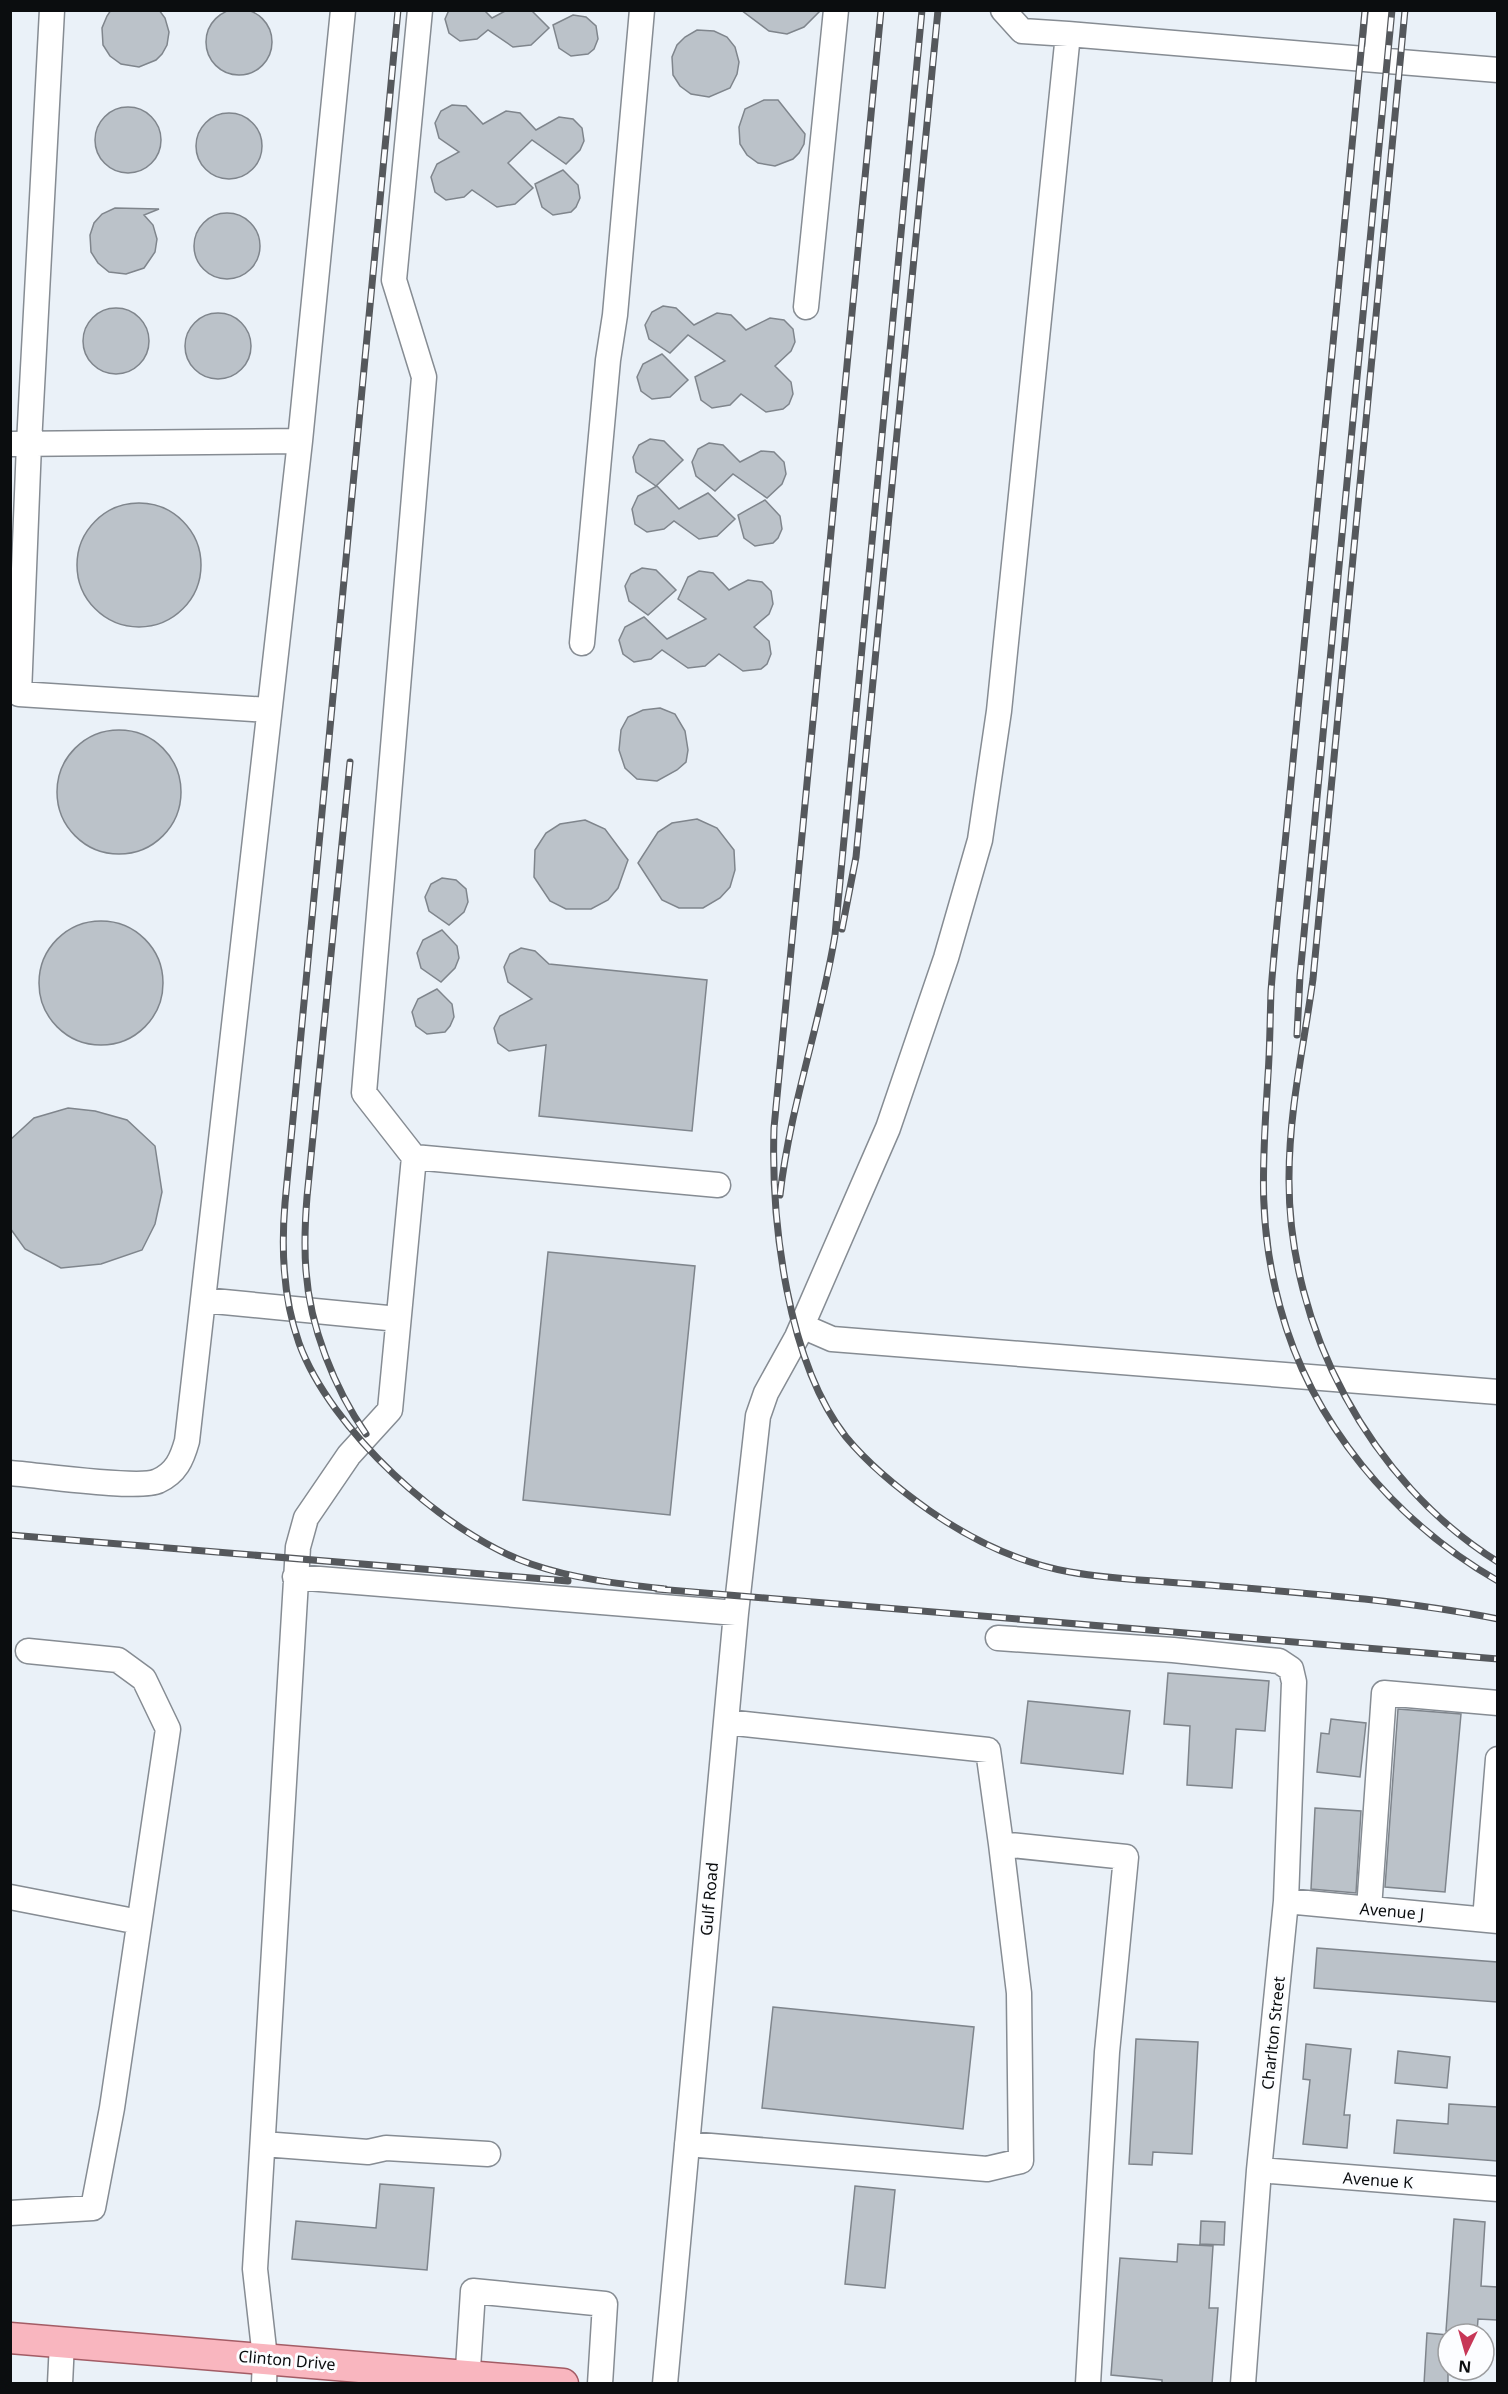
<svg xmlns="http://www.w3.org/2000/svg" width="1508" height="2394" viewBox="0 0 1508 2394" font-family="'Noto Sans',sans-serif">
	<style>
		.building { fill: #bbc2c9; stroke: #7f858c; stroke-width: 1.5 }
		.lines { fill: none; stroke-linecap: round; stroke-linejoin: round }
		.minor-casing { stroke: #868c93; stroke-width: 27 }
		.major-casing { stroke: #a35c65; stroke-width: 33 }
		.minor { stroke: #fff; stroke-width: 24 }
		.major { stroke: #f9b6bf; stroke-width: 30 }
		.rail-casing { stroke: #55585c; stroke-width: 7 }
		.rail { stroke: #fcfdff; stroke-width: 4.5; stroke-dasharray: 14; stroke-linecap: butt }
		.labels { text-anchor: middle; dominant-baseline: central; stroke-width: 6; stroke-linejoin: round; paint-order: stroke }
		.street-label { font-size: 16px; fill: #0b0d0f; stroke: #fcfdff }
	</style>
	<rect width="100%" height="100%" fill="#eaf1f8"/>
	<path class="building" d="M206 42a33 33 0 1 1 66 0a33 33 0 1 1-66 0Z
		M111,10H159L165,18L169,32L167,45L162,54L156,60L139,67L121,64L110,56L103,45L102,28L107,16Z
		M449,10H484L492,18L507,10H531L549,28L531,45L513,47L488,30L477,39L460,41L449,33L445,19Z
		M741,10H821L804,27L787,34L769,31Z
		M573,15L586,17L596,26L598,39L594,49L588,54L571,56L559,48L553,25Z
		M697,30L714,31L727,37L735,47L739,62L737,74L730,88L709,97L691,94L680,86L673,75L672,57L677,45L685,37Z
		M764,100H778L805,134L804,144L799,153L793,159L775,166L758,163L747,155L740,144L739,127L745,109Z
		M452,105L466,106L483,124L506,111L520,113L536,130L559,117L573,119L582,128L584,141L580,150L566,164L532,140L508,163L533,188L515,204L497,207L472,190L464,197L446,200L435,192L431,177L437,164L459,152L439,138L435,123L441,111Z
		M95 140a33 33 0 1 1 66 0a33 33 0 1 1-66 0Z
		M196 146a33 33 0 1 1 66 0a33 33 0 1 1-66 0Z
		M563,170L578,185L580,198L576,207L571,212L553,215L542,207L535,184Z
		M115,208L159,209L144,215L153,225L157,239L155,252L144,268L126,274L109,272L98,263L91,252L90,235L94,223L102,214Z
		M194 246a33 33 0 1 1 66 0a33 33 0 1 1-66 0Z
		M663,306L676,308L694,325L717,313L731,315L746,330L770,318L784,320L793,329L795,342L791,351L775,366L791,382L793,394L789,404L783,409L766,412L741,394L730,405L712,408L701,400L695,377L725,361L688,335L670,353L649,339L645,325L652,312Z
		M83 341a33 33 0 1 1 66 0a33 33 0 1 1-66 0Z
		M185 346a33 33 0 1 1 66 0a33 33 0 1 1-66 0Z
		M662,354L688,380L670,397L652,399L641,391L637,377L643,364Z
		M650,439L664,441L683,460L656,486L636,472L633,457L639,445Z
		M709,443L723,445L740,462L761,451L774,452L784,462L786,474L782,484L767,498L733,474L715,491L696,476L692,462L698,449Z
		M657,486L679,509L708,493L735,519L717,536L699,539L674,521L664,529L647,532L635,524L632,509L638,496Z
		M765,500L780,516L782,529L778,538L773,543L755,546L744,538L738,515Z
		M77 565a62 62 0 1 1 124 0a62 62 0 1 1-124 0Z
		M642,568L656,570L676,590L648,615L629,601L625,586L631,574Z
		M699,571L713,573L729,590L748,580L762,582L771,591L773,604L769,614L754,627L769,641L771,654L767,664L761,669L743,671L719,654L705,666L688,668L662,650L651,659L634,662L623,654L619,640L625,627L644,617L667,639L706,619L678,599L688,577Z
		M660,708L675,714L685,731L688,750L686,762L677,770L657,781L637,779L625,768L619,750L621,730L628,717L643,710Z
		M57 792a62 62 0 1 1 124 0a62 62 0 1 1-124 0Z
		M697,819L717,828L734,850L735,870L730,887L720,898L703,908H679L662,900L638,863L658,832L672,823Z
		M585,820L605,829L628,860L618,888L608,900L591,909H566L550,901L534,877L535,850L546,833L560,824Z
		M442,878L456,880L466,889L468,902L464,912L449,925L429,911L425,897L431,884Z
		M39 983a62 62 0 1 1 124 0a62 62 0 1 1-124 0Z
		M442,930L457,946L459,958L455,968L441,982L421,968L417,953L423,940Z
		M521,948L535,951L549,964L707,980L692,1131L539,1116L546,1045L509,1051L498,1043L494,1028L500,1016L532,999L508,982L504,967L510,954Z
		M437,989L452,1004L454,1017L450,1026L445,1032L427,1034L416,1026L412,1012L418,999Z
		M68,1108L95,1111L127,1120L155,1146L162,1192L155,1224L142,1250L101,1264L61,1268L25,1249L10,1228V1140L34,1118Z
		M548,1252L695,1266L670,1515L523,1500Z
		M1168,1673L1269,1681L1265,1731L1236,1729L1232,1788L1187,1785L1190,1726L1164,1724Z
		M1028,1701L1130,1711L1123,1774L1021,1763Z
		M1398,1709L1461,1714L1445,1892L1385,1887Z
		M1331,1719L1366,1723L1360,1777L1317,1772L1321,1733L1329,1734Z
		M1315,1808L1361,1811L1356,1893L1311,1889Z
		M1317,1948L1497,1962V2002L1314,1988Z
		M773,2007L974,2027L963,2129L762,2108Z
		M1136,2039L1198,2042L1192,2154L1153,2152L1152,2165L1129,2164Z
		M1306,2044L1351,2049L1344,2115H1350L1347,2148L1303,2144L1310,2080L1303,2079Z
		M1398,2051L1450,2057L1447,2088L1395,2083Z
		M1449,2104L1497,2107V2161L1394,2153L1397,2120L1448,2124Z
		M380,2184L434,2188L427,2270L292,2259L296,2221L376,2228Z
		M855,2186L895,2190L885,2288L845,2284Z
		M1454,2219L1485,2222L1481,2286L1497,2287V2320L1478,2319L1477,2333L1446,2331Z
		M1201,2221L1225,2222L1224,2245L1200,2244Z
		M1178,2244L1213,2246L1209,2308H1218L1212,2384H1162V2380L1111,2375L1120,2258L1177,2262Z
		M1427,2333L1448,2335V2384H1424Z"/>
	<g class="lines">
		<g class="minor-casing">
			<path id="minor" d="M52,10L29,444L19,694L269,710
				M1003,10L1022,31L1068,34
				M1381,10L1376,60L1498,70
				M806,307L836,10
				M10,444L300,441
				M582,643L608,360L615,315L642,10
				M414,1157L718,1185
				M203,1300L398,1319
				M802,1326L832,1339L1498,1392
				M10,1473C38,1475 139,1490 158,1481C176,1473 182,1459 187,1441L300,441L343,10
				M295,1577L736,1613
				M998,1638L1173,1650L1279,1661L1291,1669L1294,1682L1286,1901L1259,2170L1243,2384
				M726,1722L988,1750L1001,1844L1126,1857L1107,2052L1088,2384
				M10,1897L139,1922
				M1286,1901L1498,1921
				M1369,1909L1384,1693L1498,1703
				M1485,1920L1498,1759
				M263,2144L368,2152L386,2148L488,2154
				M687,2144L987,2169L1021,2161L1019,1993L1001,1844
				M1259,2170L1498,2189
				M10,2213L93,2208L112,2108L168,1729L144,1679L118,1660L28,1651
				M60,2384L62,2342
				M264,2384L265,2358L255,2269L298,1547L306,1518L349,1455L390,1410L414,1157L364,1093L424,377L394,280L420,10
				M467,2384L473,2291L605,2304L600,2384
				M665,2384L736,1613L758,1416L766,1393L797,1337L888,1128L946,958L980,840L999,711L1068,34L1376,60"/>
		</g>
		<g class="major-casing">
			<path id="major" d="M10,2338L563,2384"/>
		</g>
		<use href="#minor" class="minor"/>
		<use href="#major" class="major"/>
		<g class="rail-casing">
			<path id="rail" d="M398,10L285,1203C281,1250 283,1298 299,1343C330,1429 444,1534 531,1564C574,1579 620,1584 665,1589
				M881,10L774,1128C771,1221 787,1362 846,1437C870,1466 900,1490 930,1511C972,1540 1019,1563 1070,1572C1115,1580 1162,1581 1208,1585C1305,1593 1402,1600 1498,1619
				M1365,10C1340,271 1315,531 1290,792C1284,858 1276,925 1271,991C1270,1019 1270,1047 1268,1075C1263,1160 1257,1223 1280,1307C1311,1423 1395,1522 1498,1581
				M1405,10L1313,979C1304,1045 1289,1110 1289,1178C1288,1328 1370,1482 1498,1562
				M350,762L307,1197C305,1222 304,1246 306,1271C310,1327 334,1388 366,1434
				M842,929L856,857L938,10
				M1297,1035L1300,976L1392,10
				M780,1195C790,1106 821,1022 835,935L922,10
				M10,1535L568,1581
				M657,1589L1498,1659"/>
		</g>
		<use href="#rail" class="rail"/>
	</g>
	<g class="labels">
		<g class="street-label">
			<text transform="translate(709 1899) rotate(-85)">Gulf Road</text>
			<text transform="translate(1392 1911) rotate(5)">Avenue J</text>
			<text transform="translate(1273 2033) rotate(-84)">Charlton Street</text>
			<text transform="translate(1378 2180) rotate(4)">Avenue K</text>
			<text transform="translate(287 2360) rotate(5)">Clinton Drive</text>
		</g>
	</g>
	<rect width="1508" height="2394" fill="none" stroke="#0b0d0f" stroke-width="24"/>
	<g transform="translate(1466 2352) rotate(185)"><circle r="28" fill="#fcfdff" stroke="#9c9d9f" stroke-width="1.5"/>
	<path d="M0-4.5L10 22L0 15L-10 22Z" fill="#c73757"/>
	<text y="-9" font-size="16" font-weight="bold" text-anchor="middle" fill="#0b0d0f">N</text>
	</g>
</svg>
